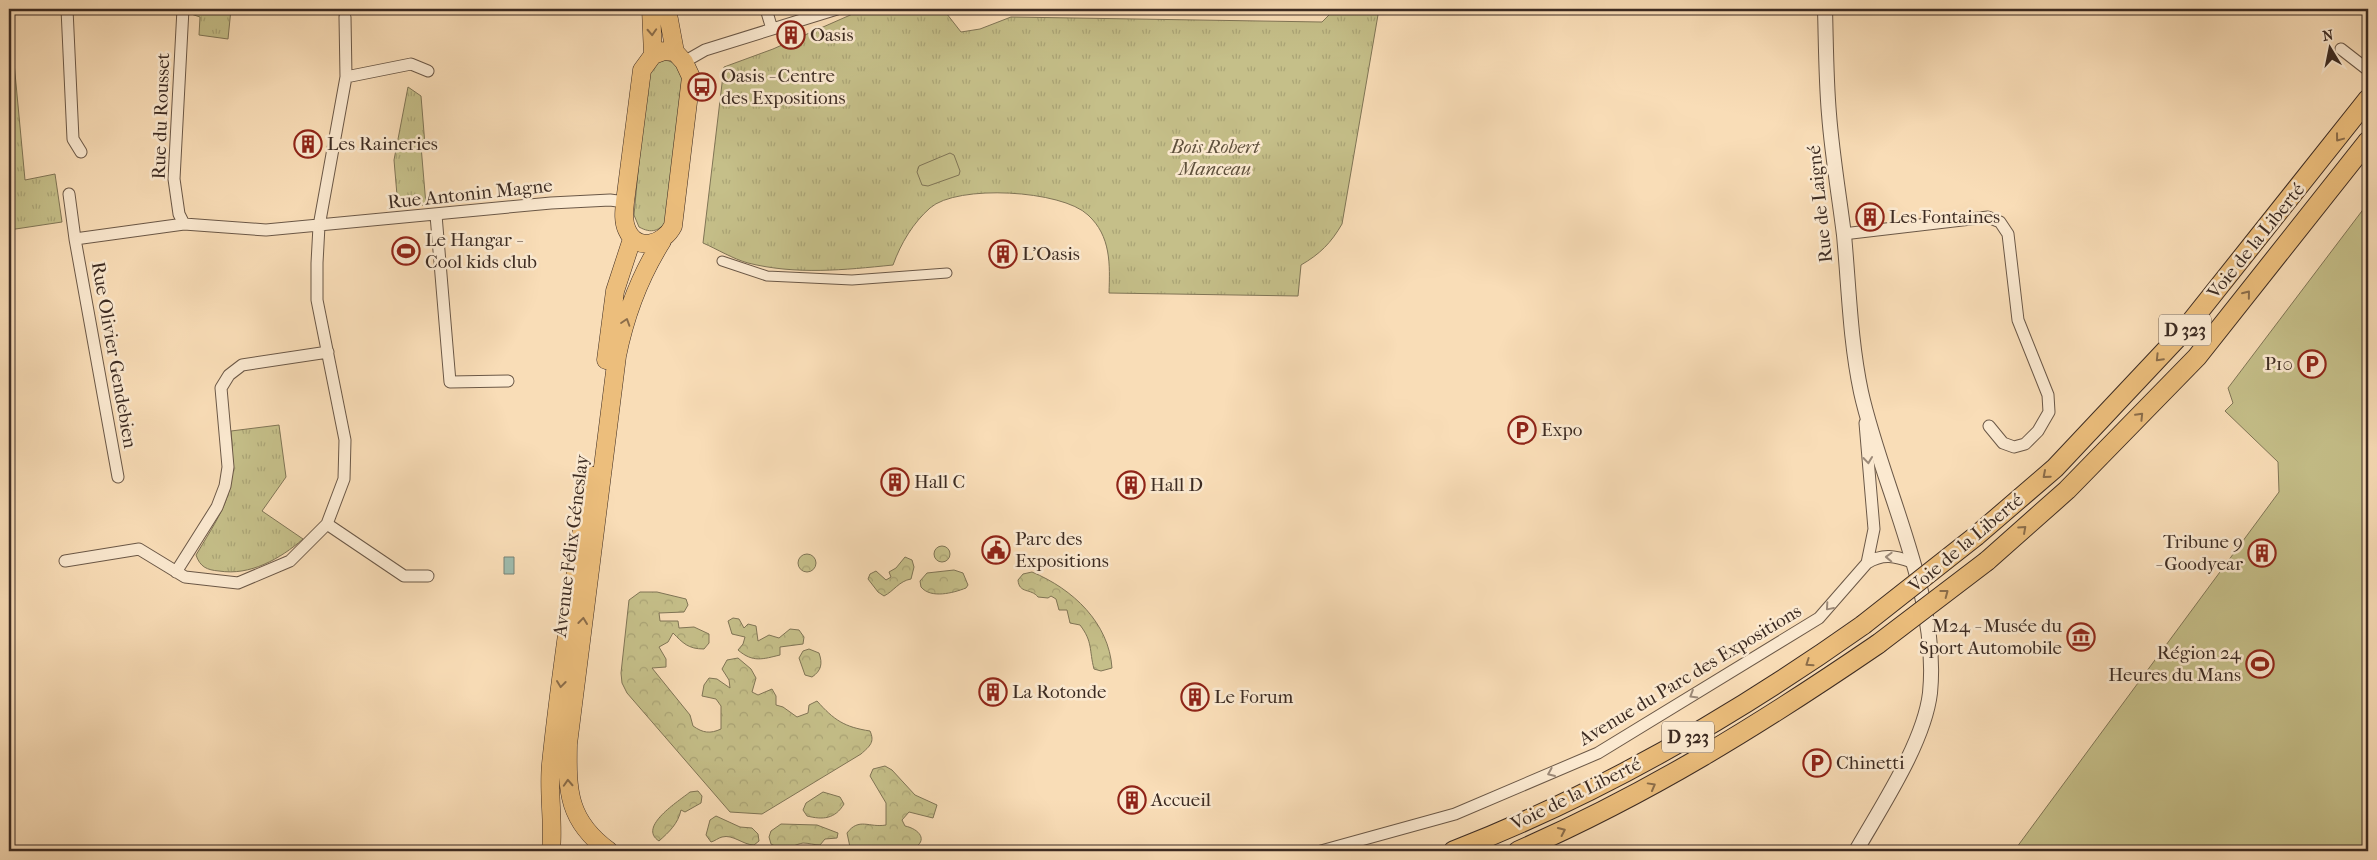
<svg xmlns="http://www.w3.org/2000/svg" width="2377" height="860" viewBox="0 0 2377 860" font-family="'IM FELL French Canon',serif">
	<style>
		.grass { fill: url(#grass-tufts); stroke: #807556 }
		.forest { fill: url(#forest-crowns); stroke: #807556 }
		.garden { fill: #c5bf89; stroke: #807556 }
		.water { fill: #9ebcae; stroke: #778276 }
		.lines { fill: none; stroke-linecap: round; stroke-linejoin: round }
		.pedestrian-casing { stroke: #6b5847; stroke-width: 11 }
		.minor-casing { stroke: #6b5847; stroke-width: 13 }
		.tertiary-casing { stroke: #6b5847; stroke-width: 16 }
		.primary-casing { stroke: #3c2b22; stroke-width: 19 }
		.trunk-casing { stroke: #3c2b22; stroke-width: 21 }
		.pedestrian { stroke: #fbe9d0; stroke-width: 9 }
		.minor { stroke: #fbe9d0; stroke-width: 11 }
		.tertiary { stroke: #fbe9d0; stroke-width: 14 }
		.primary { stroke: #ecbe7c; stroke-width: 18 }
		.trunk { stroke: #ecbe7c; stroke-width: 19 }
		.trunk-bridge-casing { stroke: #3c2b22; stroke-width: 21; stroke-linecap: butt }
		.trunk-bridge { stroke: #ecbe7c; stroke-width: 19 }
		.oneway { stroke: #8b6d4a }
		.oneway2 { stroke: #9c8a79 }
		.labels { text-anchor: middle; dominant-baseline: central; stroke-width: 5; stroke-linejoin: round; paint-order: stroke }
		.shield { fill: #fbe9d0; stroke: #756456; stroke-width: 1 }
		.shield-label { font-size: 18px; font-weight: bold; fill: #3c2b22 }
		.poi-label { font-size: 19px; fill: #3c2b22; stroke: #fbe9d0; text-anchor: start }
		.street-label { font-size: 19px; fill: #3c2b22; stroke: #fbe9d0 }
		.park-label { font-size: 19px; font-style: italic; fill: #5e503c; stroke: #fbe9d0 }
	</style>
	<defs>
		<pattern id="grass-tufts" width="24" height="20" patternUnits="userSpaceOnUse" patternTransform="scale(1.25)"><rect width="24" height="20" fill="#c5bf89"/><path d="M3 7l-1-3M5 7V3M7 7l1-3M15 17l-1-3M17 17v-4M19 17l1-3" fill="none" stroke="#aaa476"/></pattern>
		<pattern id="forest-crowns" width="20" height="18" patternUnits="userSpaceOnUse" patternTransform="scale(1.25)"><rect width="20" height="18" fill="#c5bf89"/><path d="M2 6a3 3 0 1 1 6 0M12 15a3 3 0 1 1 6 0" fill="none" stroke="#aaa476"/></pattern>
	</defs>
	<rect width="100%" height="100%" fill="#f9ddb7"/>
	<filter id="stains"><feTurbulence type="fractalNoise" baseFrequency=".004" numOctaves="4"/><feColorMatrix values="0 0 0 0 .2 0 0 0 0 .09 0 0 0 0 .02 0 0 0 .5 -.17"/></filter>
	<radialGradient id="worn" r=".72"><stop offset=".6" stop-color="#630" stop-opacity="0"/><stop offset="1" stop-color="#630" stop-opacity=".3"/></radialGradient>
	<path class="grass" d="M9,9L25,180L55,174L62,222L9,230Z
		M191,9H231L228,39L199,35L200,17L191,14Z
		M864,9H943L961,32L980,29L1011,17L1322,22L1330,14L1331,9H1379L1342,224C1331,243 1320,254 1301,265L1298,296L1109,293C1110,264 1111,236 1088,215C1062,190 957,184 930,208C913,223 901,243 893,265C844,270 796,275 748,263C733,259 717,249 703,243L724,67L773,49Z
		M665,60C676,62 680,68 682,78L668,220C659,231 652,234 639,227L634,215L647,74L656,62Z
		M408,87L421,96L425,145L421,146L426,205L398,207L394,160Z
		M279,425L286,477L262,511L303,539C280,559 250,576 219,571C207,570 200,567 196,555C226,505 237,492 231,431Z"/>
	<path class="forest" d="M934 554a8 8 0 1 1 16 0a8 8 0 1 1-16 0Z
		M798 563a9 9 0 1 1 18 0a9 9 0 1 1-18 0Z
		M905,557L912,560L914,567L911,579C899,581 894,591 884,596L878,592L868,579L870,574L876,571L886,580L891,577L889,572L896,568Z
		M954,570L963,573L968,585L966,588C953,593 931,599 921,587L920,581L927,573Z
		M1032,572C1073,589 1109,623 1112,668L1101,671L1094,669C1089,650 1093,642 1080,625L1070,623L1067,610H1059L1056,599L1051,596L1048,598L1038,597C1031,588 1019,594 1018,580L1023,574Z
		M640,592H657L686,599L688,605L684,612L659,613L660,621H678L679,628L694,627L709,634V643L704,649C688,649 683,643 673,633L668,642L659,647L666,659V667L652,668L690,715L693,726C703,733 710,734 721,729V706L716,699L702,696L704,685L709,678L717,679L730,688L729,680L722,669L727,660L738,658L751,669L756,678L752,692L758,695L772,689L776,696V705L783,707L797,717L808,713L809,705L817,701C834,720 844,727 870,731C875,742 870,746 861,754L762,814L730,812L627,693L622,683L621,673L629,600Z
		M733,618L739,619L744,628L748,624L756,626L758,641L769,635L779,638L790,629L799,630L804,637L803,644L780,647V655C763,659 753,663 738,650L743,644L745,637L732,634L728,621Z
		M809,649L819,653C823,664 821,671 812,677L805,675L799,658L803,651Z
		M885,766L892,770L915,795L937,805L933,818L909,812L902,820L905,826C919,829 929,840 913,849L902,846L879,851L874,848L850,847L847,833C859,817 869,828 886,825V803L870,776L873,769Z
		M698,791L702,796L701,803L685,812L681,810C678,824 669,832 659,841C637,827 679,801 690,792Z
		M823,792L840,797L844,804C835,819 823,820 807,816L803,810L806,803Z
		M716,816L740,827L752,828L758,834L759,841L754,845C743,845 733,834 722,837C718,838 715,841 711,842L706,835L710,820Z
		M781,824L817,825L838,833L837,838L825,839L820,845C815,845 808,843 803,843C787,846 791,855 771,844L769,837L771,831Z"/>
	<path class="garden" d="M950,153L954,155L960,171L959,175L928,186L922,185L917,172L919,166Z
		M2368,203V851H2014L2279,492L2278,462L2225,411L2233,403L2228,388Z"/>
	<path class="water" d="M504,557H514V574H504Z"/>
	<g class="lines">
		<g class="pedestrian-casing">
			<path id="pedestrian" d="M722,261L767,276L852,280L947,273"/>
		</g>
		<g class="minor-casing">
			<path id="minor" d="M67,9L73,139L81,152
				M183,9L174,179L179,214L184,224
				M766,9L772,29
				M345,17L346,77
				M2341,49L2368,70
				M684,62L705,50L837,9
				M69,194L75,239
				M436,215L450,382L508,381
				M1843,234L1988,217L2000,222L2008,234L2018,320L2048,395L2049,412L2038,431L2025,444L2014,447L2003,443L1989,426
				M118,477L75,239L184,224L266,230L551,203L610,200L625,202
				M327,524L404,576H428
				M65,561L139,549L185,577L238,583L290,561L327,524L344,479L345,440L317,300V263L319,226L346,77L411,64L428,71
				M1867,563C1883,553 1895,556 1912,562
				M176,572L217,507L225,486L228,467L221,388L229,375L242,365L328,352
				M1321,851L1455,814L1598,753L1819,618L1867,563L1874,529L1865,423"/>
		</g>
		<g class="tertiary-casing">
			<path id="tertiary" d="M1825,9C1826,44 1826,79 1829,114C1832,154 1839,195 1844,235C1849,288 1850,340 1861,392C1882,487 1940,595 1930,693C1924,743 1881,807 1856,851"/>
		</g>
		<g class="primary-casing">
			<path id="primary" d="M651,9L653,55
				M667,9L675,52
				M664,51L675,52L684,62L691,77L673,226C664,244 637,253 627,230C623,221 624,212 625,202L642,70L653,55Z
				M606,360L615,291L632,239
				M551,851C554,822 548,793 551,764C561,667 576,571 590,475
				M609,851C568,821 567,792 568,744L617,356C625,316 640,276 662,241"/>
		</g>
		<g class="trunk-casing">
			<path id="trunk" d="M1976,536L2055,468L2182,333L2368,99
				M1987,561L2067,490L2197,357L2368,141
				M1453,851C1598,795 1736,715 1863,625
				M1518,851C1648,794 1761,724 1878,644"/>
		</g>
		<use href="#pedestrian" class="pedestrian"/>
		<use href="#minor" class="minor"/>
		<use href="#tertiary" class="tertiary"/>
		<use href="#primary" class="primary"/>
		<use href="#trunk" class="trunk"/>
		<g class="trunk-bridge-casing">
			<path id="trunk-bridge" d="M1863,625L1976,536
				M1878,644L1987,561"/>
		</g>
		<use href="#trunk-bridge" class="trunk-bridge"/>
	</g>
	<defs><path id="oneway-chevron" d="M-2-3.5L2.5 0L-2 3.5" fill="none" stroke-width="1.6" stroke-linecap="round" stroke-linejoin="round" transform="scale(1.25)"/></defs>
	<g class="oneway">
		<use href="#oneway-chevron" transform="translate(652 32) rotate(87)"/>
		<use href="#oneway-chevron" transform="translate(2339 138) rotate(127)"/>
		<use href="#oneway-chevron" transform="translate(2247 294) rotate(-51)"/>
		<use href="#oneway-chevron" transform="translate(626 322) rotate(-72)"/>
		<use href="#oneway-chevron" transform="translate(2159 358) rotate(134)"/>
		<use href="#oneway-chevron" transform="translate(2140 416) rotate(-46)"/>
		<use href="#oneway-chevron" transform="translate(2046 475) rotate(139)"/>
		<use href="#oneway-chevron" transform="translate(2023 529) rotate(-42)"/>
		<use href="#oneway-chevron" transform="translate(1945 593) rotate(-37)"/>
		<use href="#oneway-chevron" transform="translate(583 621) rotate(-83)"/>
		<use href="#oneway-chevron" transform="translate(1809 663) rotate(146)"/>
		<use href="#oneway-chevron" transform="translate(561 684) rotate(97)"/>
		<use href="#oneway-chevron" transform="translate(568 783) rotate(-93)"/>
		<use href="#oneway-chevron" transform="translate(1652 786) rotate(-29)"/>
		<use href="#oneway-chevron" transform="translate(1562 831) rotate(-25)"/>
	</g>
	<g class="oneway2">
		<use href="#oneway-chevron" transform="translate(1868 460) rotate(84)"/>
		<use href="#oneway-chevron" transform="translate(1889 557) rotate(-178)"/>
		<use href="#oneway-chevron" transform="translate(1829 607) rotate(131)"/>
		<use href="#oneway-chevron" transform="translate(1693 695) rotate(149)"/>
		<use href="#oneway-chevron" transform="translate(1551 773) rotate(157)"/>
	</g>
	<defs>
		<g id="building-ring" transform="scale(1.4375)"><circle r="9.5" fill="#fbe9d0" stroke="#8f2418" stroke-width="1.5"/><path d="M-4-6H4V6H1V3H-1V6H-4ZM-2.5-4.3h1.7v1.8h-1.7ZM.8-4.3h1.7v1.8H.8ZM-2.5-1h1.7V.8h-1.7ZM.8-1h1.7V.8H.8Z" fill="#8f2418"/></g>
		<g id="bus-ring" transform="scale(1.4375)"><circle r="9.5" fill="#fbe9d0" stroke="#8f2418" stroke-width="1.5"/><path d="M-5-6H5V4H4V6H2V4H-2V6H-4V4H-5ZM-3.5-4V0h7V-4ZM-3.5 1.2v1.5H-2V1.2ZM2 1.2v1.5H3.5V1.2Z" fill="#8f2418"/></g>
		<g id="stadium-ring" transform="scale(1.4375)"><circle r="9.5" fill="#fbe9d0" stroke="#8f2418" stroke-width="1.5"/><path d="M0-5a6.5 5 0 1 0 0 10a6.5 5 0 1 0 0-10ZM-3.5-1.8h7v3.6h-7Z" fill="#8f2418"/></g>
		<g id="parking-ring" transform="scale(1.4375)"><circle r="9.5" fill="#fbe9d0" stroke="#8f2418" stroke-width="1.5"/><path d="M-3.5-5.5H1a3.5 3.5 0 0 1 0 7H-1V5.5H-3.5ZM-1-3.4V-.6H.8a1.4 1.4 0 0 0 0-2.8Z" fill="#8f2418"/></g>
		<g id="civic-ring" transform="scale(1.4375)"><circle r="9.5" fill="#fbe9d0" stroke="#8f2418" stroke-width="1.5"/><path d="M-.6-6.5H3V-4.5H.6V-3L4-1V1h2V6H-6V1h2V-1L-.6-3ZM-1.2 2.5V6h2.4V2.5Z" fill="#8f2418"/></g>
		<g id="museum-ring" transform="scale(1.4375)"><circle r="9.5" fill="#fbe9d0" stroke="#8f2418" stroke-width="1.5"/><path d="M0-6L6-3V-2H-6V-3ZM-5-1h2V3h-2ZM-1-1h2V3h-2ZM3-1h2V3H3ZM-6 4H6V6H-6Z" fill="#8f2418"/></g>
	</defs>
	<g fill-rule="evenodd">
		<use href="#building-ring" x="791" y="35"/>
		<use href="#bus-ring" x="702" y="87"/>
		<use href="#building-ring" x="308" y="144"/>
		<use href="#building-ring" x="1870" y="217"/>
		<use href="#stadium-ring" x="406" y="251"/>
		<use href="#building-ring" x="1003" y="254"/>
		<use href="#parking-ring" x="2312" y="364"/>
		<use href="#parking-ring" x="1522" y="430"/>
		<use href="#building-ring" x="895" y="482"/>
		<use href="#building-ring" x="1131" y="485"/>
		<use href="#civic-ring" x="996" y="550"/>
		<use href="#building-ring" x="2262" y="553"/>
		<use href="#museum-ring" x="2081" y="637"/>
		<use href="#stadium-ring" x="2260" y="664"/>
		<use href="#building-ring" x="993" y="692"/>
		<use href="#building-ring" x="1195" y="697"/>
		<use href="#parking-ring" x="1817" y="763"/>
		<use href="#building-ring" x="1132" y="800"/>
	</g>
	<g class="labels">
		<g class="shield">
			<rect x="2159" y="314.5" width="52" height="31" rx="4"/>
			<rect x="1662" y="721.5" width="52" height="31" rx="4"/>
		</g>
		<g class="shield-label">
			<text x="2185" y="330">D 323</text>
			<text x="1688" y="737">D 323</text>
		</g>
		<g class="poi-label">
			<text x="810" y="35">Oasis</text>
			<text x="721" y="76">Oasis - Centre<tspan x="721" dy="22">des Expositions</tspan></text>
			<text x="327" y="144">Les Raineries</text>
			<text x="1889" y="217">Les Fontaines</text>
			<text x="425" y="240">Le Hangar -<tspan x="425" dy="22">Cool kids club</tspan></text>
			<text x="1022" y="254">L'Oasis</text>
			<text x="2293" y="364" text-anchor="end">P10</text>
			<text x="1541" y="430">Expo</text>
			<text x="914" y="482">Hall C</text>
			<text x="1150" y="485">Hall D</text>
			<text x="1015" y="539">Parc des<tspan x="1015" dy="22">Expositions</tspan></text>
			<text x="2243" y="542" text-anchor="end">Tribune 9<tspan x="2243" dy="22">- Goodyear</tspan></text>
			<text x="2062" y="626" text-anchor="end">M24 - Musée du<tspan x="2062" dy="22">Sport Automobile</tspan></text>
			<text x="2241" y="653" text-anchor="end">Région 24<tspan x="2241" dy="22">Heures du Mans</tspan></text>
			<text x="1012" y="692">La Rotonde</text>
			<text x="1214" y="697">Le Forum</text>
			<text x="1836" y="763">Chinetti</text>
			<text x="1151" y="800">Accueil</text>
		</g>
		<g class="street-label">
			<text transform="translate(161 116) rotate(-88)">Rue du Rousset</text>
			<text transform="translate(470 194) rotate(-6)">Rue Antonin Magne</text>
			<text transform="translate(1820 204) rotate(-96)">Rue de Laigné</text>
			<text transform="translate(2256 241) rotate(-51)">Voie de la Liberté</text>
			<text transform="translate(114 355) rotate(80)">Rue Olivier Gendebien</text>
			<text transform="translate(1966 543) rotate(-40)">Voie de la Liberté</text>
			<text transform="translate(571 546) rotate(-83)">Avenue Félix Géneslay</text>
			<text transform="translate(1690 675) rotate(-31)">Avenue du Parc des Expositions</text>
			<text transform="translate(1576 794) rotate(-26)">Voie de la Liberté</text>
		</g>
		<g class="park-label">
			<text x="1215" y="147">Bois Robert<tspan x="1215" dy="22">Manceau</tspan></text>
		</g>
	</g>
	<rect width="2377" height="860" fill="none" stroke="#f9ddb7" stroke-width="30"/>
	<rect x="10" y="10" width="2357" height="840" fill="none" stroke="#3c2b22" stroke-width="2.5"/>
	<rect x="15" y="15" width="2347" height="830" fill="none" stroke="#3c2b22"/>
	<g transform="translate(2330 48) rotate(350)" stroke="#fbe9d0" stroke-width="4" paint-order="stroke">
	<path d="M0-4L9 19L0 12L-9 19Z" fill="#3c2b22"/>
	<text y="-8" font-size="14" font-weight="bold" text-anchor="middle" fill="#3c2b22">N</text>
	</g>
	<rect width="100%" height="100%" filter="url(#stains)"/>
	<rect width="100%" height="100%" fill="url(#worn)"/>
</svg>
